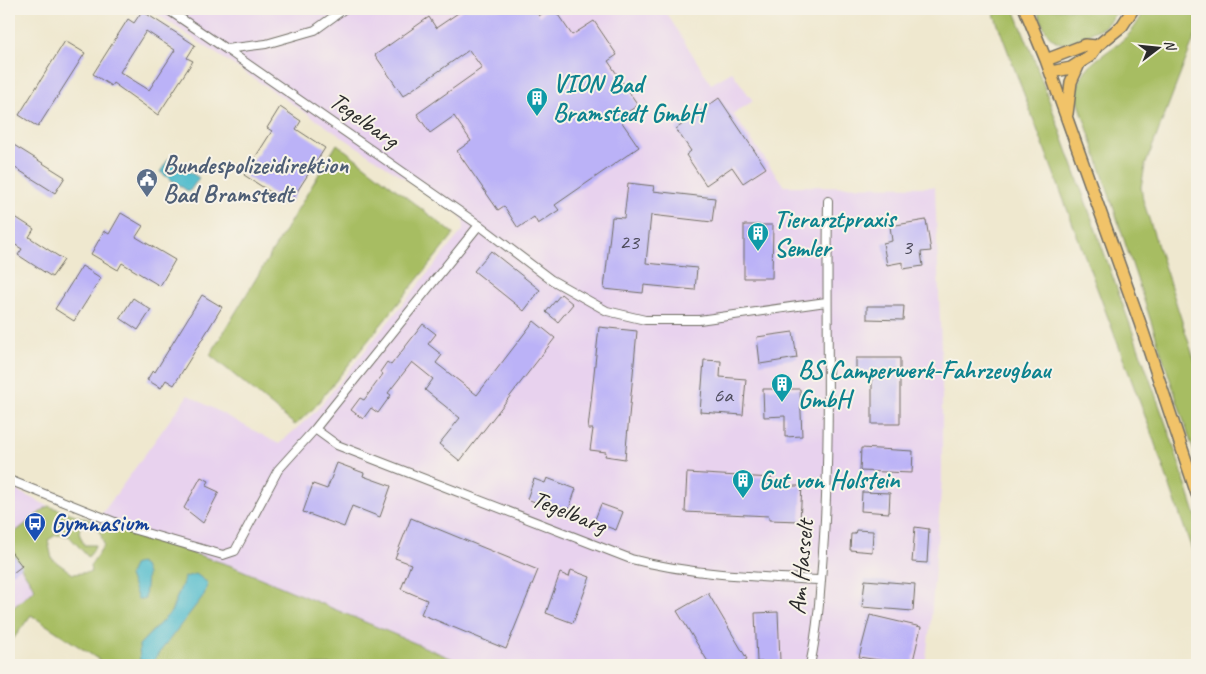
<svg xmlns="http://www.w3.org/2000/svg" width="1206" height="674" viewBox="0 0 1206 674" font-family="Caveat,sans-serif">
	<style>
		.built { fill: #e8d2ee }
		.green { fill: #a7bd62; stroke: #697446; fill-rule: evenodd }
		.water { fill: #50bbcc; stroke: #3e737c }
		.building { fill: #bbb2f7; fill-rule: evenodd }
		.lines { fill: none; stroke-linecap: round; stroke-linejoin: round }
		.minor-casing { stroke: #706d64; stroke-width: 10 }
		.primary-casing { stroke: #706d64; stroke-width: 14 }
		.minor { stroke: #fff; stroke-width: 8 }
		.primary { stroke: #f1c369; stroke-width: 11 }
		.labels { text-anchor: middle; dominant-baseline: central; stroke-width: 4; stroke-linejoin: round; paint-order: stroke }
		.number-label { font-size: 22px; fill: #4f4d5e }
		.culture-label { font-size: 25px; font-weight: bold; fill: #0d838f; stroke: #f7f3e8; text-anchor: start }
		.street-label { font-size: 25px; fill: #2b2b2b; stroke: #f7f3e8 }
		.service-label { font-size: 25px; font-weight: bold; fill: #4e5e75; stroke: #f7f3e8; text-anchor: start }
		.transit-label { font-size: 25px; font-weight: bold; fill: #164399; stroke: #f7f3e8; text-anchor: start }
	</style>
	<rect width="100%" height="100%" fill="#f7f3e8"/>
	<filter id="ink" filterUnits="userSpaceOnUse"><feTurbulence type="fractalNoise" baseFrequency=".02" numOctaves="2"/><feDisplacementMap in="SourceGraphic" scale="10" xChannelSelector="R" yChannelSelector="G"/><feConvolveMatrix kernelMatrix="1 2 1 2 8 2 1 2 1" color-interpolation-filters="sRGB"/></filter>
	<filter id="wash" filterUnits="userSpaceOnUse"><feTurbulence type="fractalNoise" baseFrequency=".0096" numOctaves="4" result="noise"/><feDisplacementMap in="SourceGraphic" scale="20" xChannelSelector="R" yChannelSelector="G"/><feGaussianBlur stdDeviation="1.12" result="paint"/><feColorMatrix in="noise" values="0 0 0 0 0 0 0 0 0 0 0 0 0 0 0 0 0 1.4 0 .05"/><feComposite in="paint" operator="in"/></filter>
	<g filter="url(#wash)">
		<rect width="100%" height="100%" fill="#efe8cf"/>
		<path class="built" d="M149,9H664L711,84L732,72L753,101L733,114L784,186L935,187L942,375V479L931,619L925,665H466L232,566L96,522L188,395L279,444L315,412L463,230L464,223L460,215Z
			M9,487L48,506L9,537Z
			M9,549L35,589L9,611Z"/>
		<path class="green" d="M992,9H1014L1033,56L1171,438L1197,520V564L1148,424Z
			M1037,9H1120L1104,27L1067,44C1047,43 1043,25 1037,9Z
			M1145,9H1197V31L1145,166L1141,187L1143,200L1197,368V461L1077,97C1076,66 1105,56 1125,38C1134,30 1140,19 1145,9Z
			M337,144L454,234L313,409L295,425L210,355Z
			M48,506L232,566L467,665H107L31,615L9,645V611L35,589L9,549V537ZM86,520L100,532L104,545L90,566L91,572L73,574L52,559L48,540L56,535L69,536L88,557L93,551L95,545H84L79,533L81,521ZM185,578L204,595L139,645L171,612Z"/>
		<path class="water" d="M169,158L199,178L189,192L160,172Z
			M139,563L144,566L147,574L145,599H138L129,576L133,565Z
			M196,574L208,583L204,595L152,662H140L139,645L171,612L185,577Z"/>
		<g id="blocks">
			<path class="building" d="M464,9H534L539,16L548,9H554L572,35L594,21L617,55L608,61L638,105L619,118L639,147L555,205L559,210L538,224L534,217L518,228L504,206L498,210L457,151L471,141L454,116L430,133L417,114L482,68L469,50L403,96L375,55L429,17L436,28Z
				M142,11L195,45L187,58L193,61L158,115L113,83L111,86L93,74L128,19L134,23ZM146,31L175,50L149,90L120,72Z
				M65,41L85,53L38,127L19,115Z
				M719,98L766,168L743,183L732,167L706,185L686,155L691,151L676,129Z
				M280,107L301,121L296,129L325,148L289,204L244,175L272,131L267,128Z
				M9,142L65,177L55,193L9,164Z
				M628,183L654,186L653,191L715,198L712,222L651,215L646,263L697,268L695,290L644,285L643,293L604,289L612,217L624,218Z
				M9,213L34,229L29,237L64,260L52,277L18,255L22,249L9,241Z
				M121,213L143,226L136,237L175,260L160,286L122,263L118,270L91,254L104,231L109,234Z
				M926,220L931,251L921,252L923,266L903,269V262L887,265L883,243L892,241L890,226Z
				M744,225H773L772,278H744Z
				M491,251L540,290L524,311L474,271Z
				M82,266L101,278L74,321L55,309Z
				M561,294L573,304L558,322L546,312Z
				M202,295L222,307L174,385L166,380L161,388L147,380L153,370L155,372Z
				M133,298L151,310L138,330L120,318Z
				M867,306H904L903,320L867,319Z
				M534,321L555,338L460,461L439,444L460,418L425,390L433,379L412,362L388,393L391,395L378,413L371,408L363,419L351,410L360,398L364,400L383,374L380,372L387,362L391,365L423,324L436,334L428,344L442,355L436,363L477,395Z
				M599,327L637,331L625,459L605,456L606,452L590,450L593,429H588Z
				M793,332L797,358L760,364L757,337Z
				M856,358H900V424H872V374H856Z
				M704,360L721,361L720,377L746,379L743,415L700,412Z
				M763,389H800L802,436L785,437V416L764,417Z
				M861,448L913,451L912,473L860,471Z
				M337,463L364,473L363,476L391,486L380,517L352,506L344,527L303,512L313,484L327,489Z
				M687,473L772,478L771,486H802L800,521L769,520V516L685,512Z
				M201,477L209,481L206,486L219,492L203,523L184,508Z
				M547,478L576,489L567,514L527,499L534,479L545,483Z
				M862,492L890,493L889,513L861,511Z
				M601,504L623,512L616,530L594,522Z
				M411,518L538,570L506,649L421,614L427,600L401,589L411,564L395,558Z
				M915,527L929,529L927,563L912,562Z
				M856,530L873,531L872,552L850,550L851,534H855Z
				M9,549L22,566L9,576Z
				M571,570L590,577L573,623L546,613L560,573L569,577Z
				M865,580L915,584L913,611L862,607Z
				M708,593L747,659L736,665H710L677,611Z
				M778,612L780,661L757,662L755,613Z
				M870,615L921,627L912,665L859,657Z"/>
		</g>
	</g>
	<g filter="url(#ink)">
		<use href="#blocks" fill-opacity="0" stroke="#706d64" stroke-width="1"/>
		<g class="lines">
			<g class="minor-casing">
				<path id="minor" d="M167,9L226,49L266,44L315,30L344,9
					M226,49L479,225L550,279L607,311L645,320H699L826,302
					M315,429L337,445L631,559C693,575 757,577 821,580
					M9,480L132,529L223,555L235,551L278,470L315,429L479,225
					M810,665C819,624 821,580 824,537C831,425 826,313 828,201"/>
			</g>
			<g class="primary-casing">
				<path id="primary" d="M1025,9L1046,60L1140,323L1197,494
					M1046,60L1085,45L1097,46
					M1051,72L1071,68L1090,56L1097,46L1122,26L1133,9
					M1067,114L1071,82L1079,64"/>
			</g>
			<use href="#minor" class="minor"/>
			<use href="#primary" class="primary"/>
		</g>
	</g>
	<defs>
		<g id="building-pin" transform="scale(1.125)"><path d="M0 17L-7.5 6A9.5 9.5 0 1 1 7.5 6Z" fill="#0f9aa8" stroke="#f7f3e8"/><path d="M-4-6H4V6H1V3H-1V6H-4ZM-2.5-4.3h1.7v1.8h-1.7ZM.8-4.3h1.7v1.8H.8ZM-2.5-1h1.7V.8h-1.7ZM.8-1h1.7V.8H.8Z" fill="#fff"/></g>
		<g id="civic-pin" transform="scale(1.125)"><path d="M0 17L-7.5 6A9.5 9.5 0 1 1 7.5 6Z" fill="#5c6f8a" stroke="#f7f3e8"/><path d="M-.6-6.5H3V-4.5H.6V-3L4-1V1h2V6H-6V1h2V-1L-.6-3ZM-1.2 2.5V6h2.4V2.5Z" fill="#fff"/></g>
		<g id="bus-pin" transform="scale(1.125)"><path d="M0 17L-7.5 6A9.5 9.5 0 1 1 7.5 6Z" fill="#1a4fb4" stroke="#f7f3e8"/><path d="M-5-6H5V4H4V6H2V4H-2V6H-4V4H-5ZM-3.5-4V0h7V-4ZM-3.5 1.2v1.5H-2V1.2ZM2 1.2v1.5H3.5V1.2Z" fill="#fff"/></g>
	</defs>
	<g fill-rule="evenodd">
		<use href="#building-pin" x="537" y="98"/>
		<use href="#civic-pin" x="147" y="179"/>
		<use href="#building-pin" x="758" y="233"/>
		<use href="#building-pin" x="782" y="384"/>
		<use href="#building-pin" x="743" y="480"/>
		<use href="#bus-pin" x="35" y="523"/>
	</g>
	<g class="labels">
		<g class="number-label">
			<text x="629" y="242">23</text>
			<text x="907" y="247">3</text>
			<text x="723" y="395">6a</text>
		</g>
		<g class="culture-label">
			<text x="553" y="84">VION Bad<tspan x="553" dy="29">Bramstedt GmbH</tspan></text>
			<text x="774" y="219">Tierarztpraxis<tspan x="774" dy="29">Semler</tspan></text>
			<text x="798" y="370">BS Camperwerk-Fahrzeugbau<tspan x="798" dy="29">GmbH</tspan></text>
			<text x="759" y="480">Gut von Holstein</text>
		</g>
		<g class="street-label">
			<text transform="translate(364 120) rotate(35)">Tegelbarg</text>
			<text transform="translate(569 512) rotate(22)">Tegelbarg</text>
			<text transform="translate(801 567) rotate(-85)">Am Hasselt</text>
		</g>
		<g class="service-label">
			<text x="163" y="165">Bundespolizeidirektion<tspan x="163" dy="29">Bad Bramstedt</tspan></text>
		</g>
		<g class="transit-label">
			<text x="51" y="523">Gymnasium</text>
		</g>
	</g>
	<rect width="1206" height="674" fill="none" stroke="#f7f3e8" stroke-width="30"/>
	<g transform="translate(1158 48) rotate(74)" stroke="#f7f3e8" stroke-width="4" paint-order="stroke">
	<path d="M0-4L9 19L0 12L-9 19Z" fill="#2b2b2b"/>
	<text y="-8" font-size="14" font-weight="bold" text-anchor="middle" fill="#2b2b2b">N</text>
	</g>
</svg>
